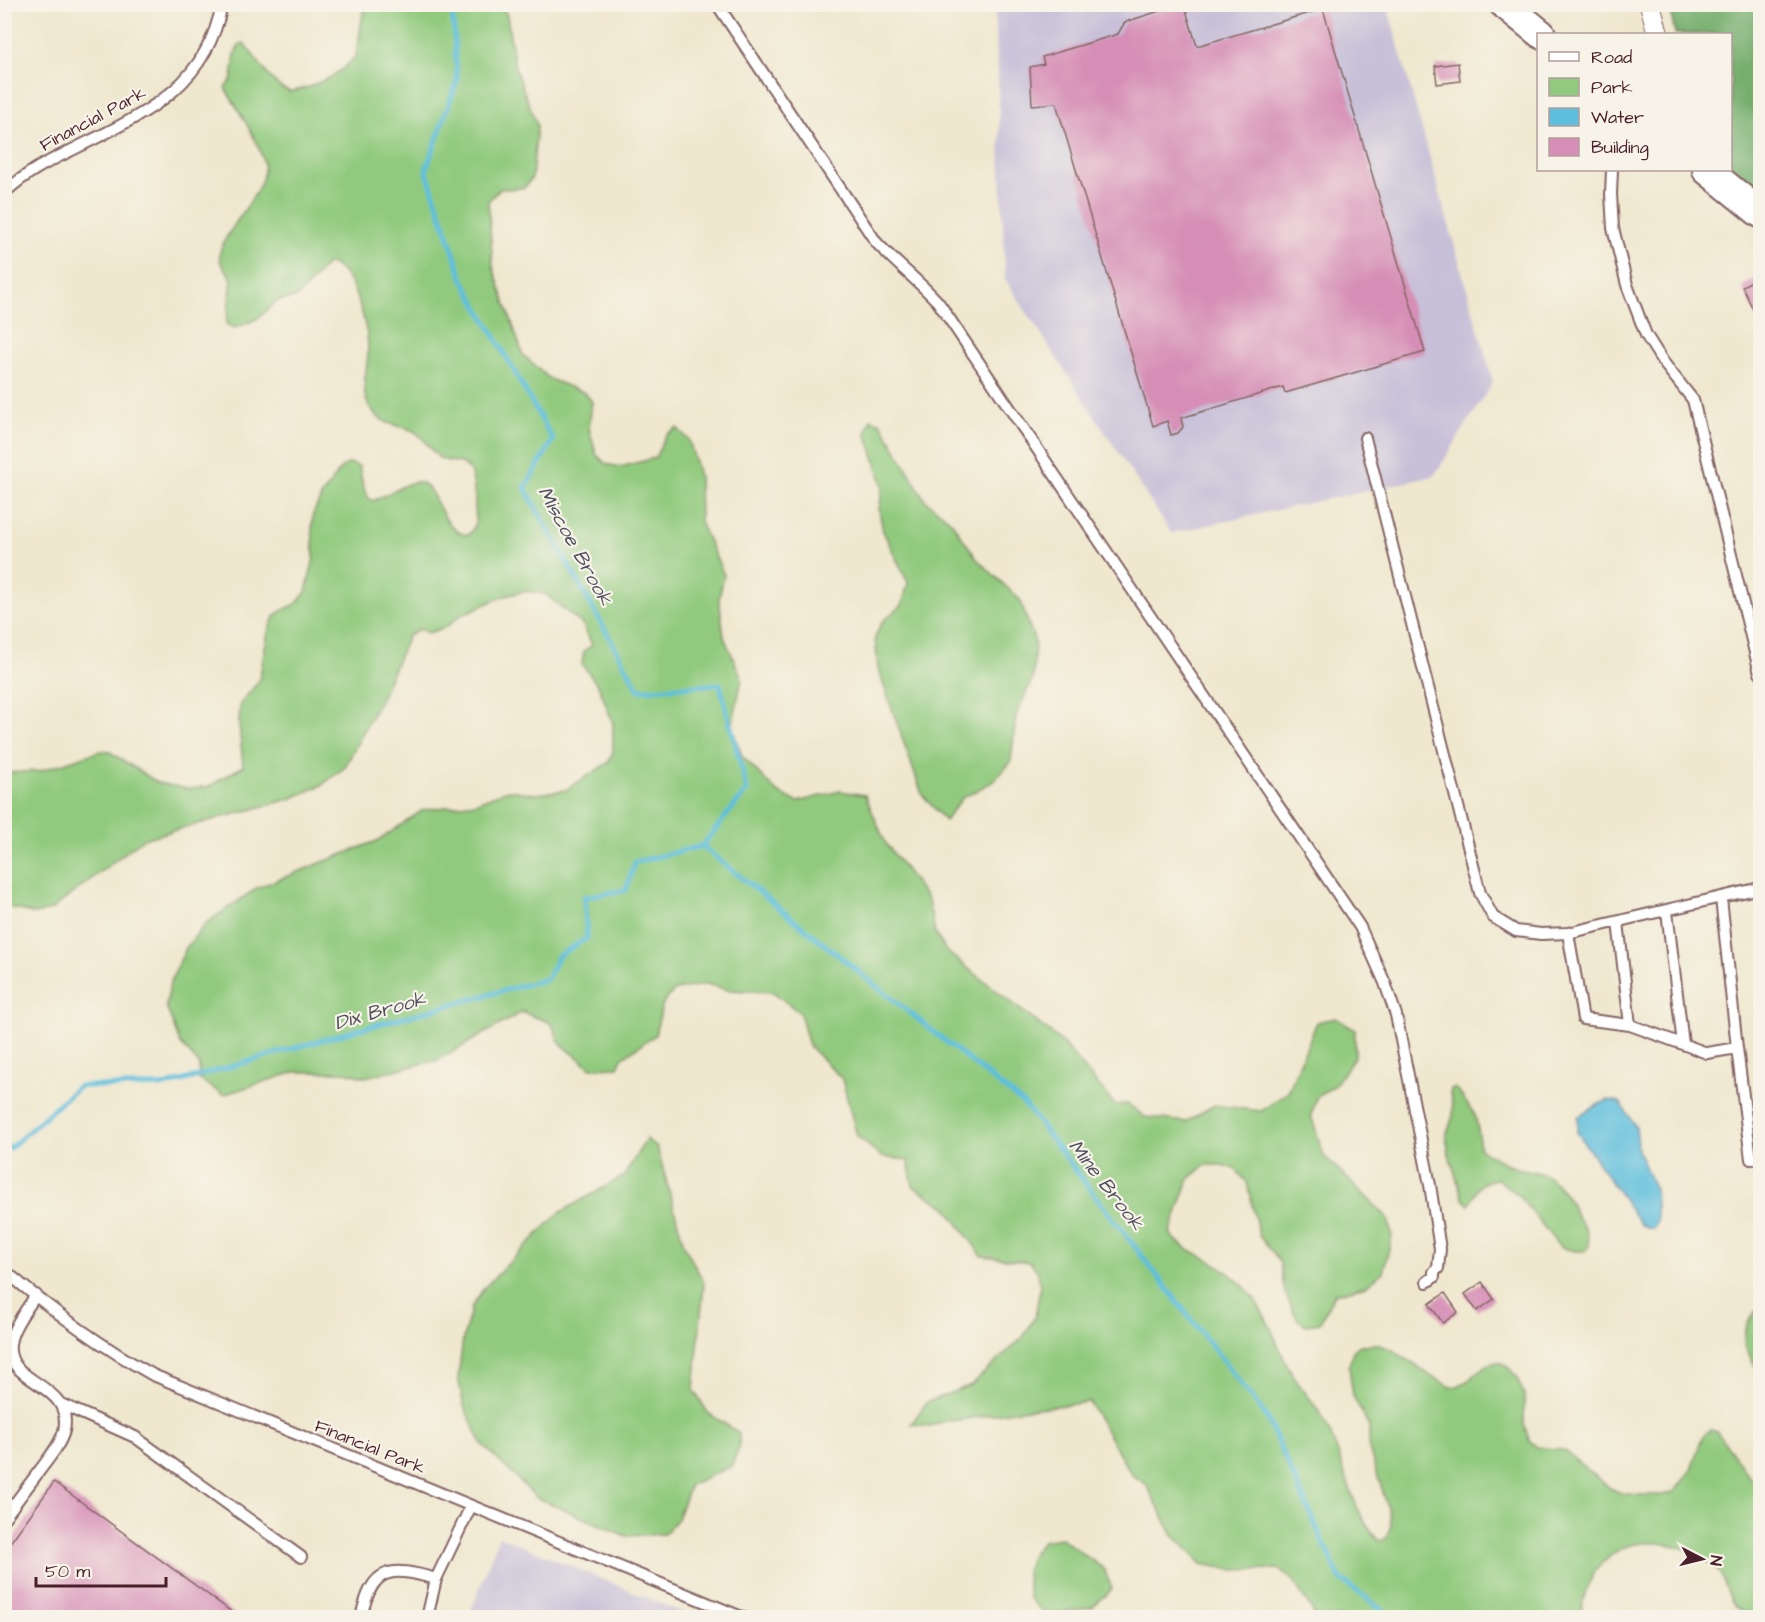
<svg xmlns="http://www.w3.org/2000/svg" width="1765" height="1622" viewBox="0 0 1765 1622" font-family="'Architects Daughter',sans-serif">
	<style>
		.industrial { fill: #c7c0d8 }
		.green { fill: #91ca7e; stroke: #6e7454; stroke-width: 1.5 }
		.forest { fill: #74ae6d; stroke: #5f664c; stroke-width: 1.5 }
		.water { fill: #5fbfdd; stroke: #546f84; stroke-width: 1.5 }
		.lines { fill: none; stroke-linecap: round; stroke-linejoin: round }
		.stream { stroke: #5fbfdd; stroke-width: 5 }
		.building { fill: #d68eb6 }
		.service-casing { stroke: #846564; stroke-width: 14 }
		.minor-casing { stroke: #846564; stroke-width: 22 }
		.secondary-casing { stroke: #846564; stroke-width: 32 }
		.service { stroke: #fff; stroke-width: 10 }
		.minor { stroke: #fff; stroke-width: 20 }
		.secondary { stroke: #fff; stroke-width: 28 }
		.labels { text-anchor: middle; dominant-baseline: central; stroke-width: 4.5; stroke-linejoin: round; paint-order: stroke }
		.street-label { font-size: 18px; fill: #4a1f2b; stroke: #f7f3e8 }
		.water-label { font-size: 20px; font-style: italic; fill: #504f60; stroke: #f7f3e8 }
	</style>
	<rect width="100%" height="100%" fill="#f7f3e8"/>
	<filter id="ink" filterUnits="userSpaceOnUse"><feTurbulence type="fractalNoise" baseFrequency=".0167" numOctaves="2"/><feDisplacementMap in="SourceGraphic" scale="12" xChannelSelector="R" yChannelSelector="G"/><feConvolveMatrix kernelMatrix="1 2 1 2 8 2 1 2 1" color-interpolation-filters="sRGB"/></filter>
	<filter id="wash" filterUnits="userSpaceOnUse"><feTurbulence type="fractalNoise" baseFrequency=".008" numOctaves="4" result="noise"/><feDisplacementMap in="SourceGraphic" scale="24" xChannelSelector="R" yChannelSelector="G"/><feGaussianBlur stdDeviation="1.35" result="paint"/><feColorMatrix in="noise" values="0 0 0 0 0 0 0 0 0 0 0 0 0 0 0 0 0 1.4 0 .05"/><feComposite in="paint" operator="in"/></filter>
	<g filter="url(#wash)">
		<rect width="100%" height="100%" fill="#efe7ce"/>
		<path class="industrial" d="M995,5H1387L1493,382L1434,476L1171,533L1005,279Z
			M499,1536L693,1617H469Z"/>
		<path class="green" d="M372,4L502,5L507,16L515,68L537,125L532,178L524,188L500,189L488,201L493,267L523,355L550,379L585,393L592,402L589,428L596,454L606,464L620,467L655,458L666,435L677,428L689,440L699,476L700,522L724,575L719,598L724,637L742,678L732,727L742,756L777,792L797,802L840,791L865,795L885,842L928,900L935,933L946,951L1062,1042L1115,1105L1128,1104L1145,1117L1186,1122L1214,1105L1261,1111L1288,1092L1317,1022L1336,1018L1355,1030V1057L1334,1086L1317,1097L1311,1115L1324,1156L1388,1218L1392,1237L1383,1272L1366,1286L1334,1294L1320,1323L1306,1325L1297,1319L1285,1293L1280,1262L1259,1236L1247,1182L1235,1169L1222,1165H1206L1189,1179L1170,1233C1181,1250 1203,1254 1219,1266C1229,1273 1242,1284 1250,1293C1267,1315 1276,1342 1288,1367C1298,1386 1314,1401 1324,1420C1344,1457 1349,1510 1379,1541L1386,1539L1391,1525L1389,1511L1369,1449V1426L1353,1396L1349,1366L1353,1351L1360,1345L1378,1344L1393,1350L1434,1378L1451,1387L1458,1386L1469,1380L1486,1365L1497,1362L1505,1364L1516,1376L1524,1394V1424L1529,1440L1537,1447L1563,1450L1610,1488L1621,1493L1636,1495H1664L1675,1491L1691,1470L1701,1440L1706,1432L1711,1430L1717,1432L1760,1492V1617C1751,1618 1747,1616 1740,1610C1725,1599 1728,1584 1718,1571C1698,1545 1645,1534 1617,1551C1611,1555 1604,1562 1600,1566C1588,1579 1581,1601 1582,1617H1316L1293,1580L1278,1569L1233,1570L1202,1564L1172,1534L1146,1484L1132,1475L1089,1402C1063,1406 1038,1407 1013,1411C993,1414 972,1418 952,1421L948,1420L930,1426L911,1424L927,1402L971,1385L1023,1337L1035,1317L1040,1289L1038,1272L1030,1262L982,1256L946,1207L913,1186L908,1160L882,1157L857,1136L842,1079L809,1046L800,1013L773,992L728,990L707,984L675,990L663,1003L655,1035L622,1058L618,1067L591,1068L560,1043L551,1023L522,1012L438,1060L365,1077L345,1072H295L223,1095L199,1079V1064L180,1043L166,1006L170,983L186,948L205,924L257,888L379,840L423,810L475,803L508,790L536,794L566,790L608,763L613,752V723L599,687L582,664L584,651L592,645L583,625L545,594L524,591L502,597L461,615L446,627L428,633L419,629L408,636L382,696L345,767L322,785L290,799L143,839L51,910L35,914L5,906V773L40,771L100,751L110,752L158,783L189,789L210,786L243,766L239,724L240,704L259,681L268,632L274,617L279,612L296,604L306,592L314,558L312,525L313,514L322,495L342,467L350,463L359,466C362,478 362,493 372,501C385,497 404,483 415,482C438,479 437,531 468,535C477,527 476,518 475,506C475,494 474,469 463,464C456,461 447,462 440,458C430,452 425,437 415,432C398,423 383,427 371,409C358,391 368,371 368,351C369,329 354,268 328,263L298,296L293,298L276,301C261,318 255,321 234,328L226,324L232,280C229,272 222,268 220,260C214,239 266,195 264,166C262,145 236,107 225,88L232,79L235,53L240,44L244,43L268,75L281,88L291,92L309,87L329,78L345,67L356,56L363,13Z
			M871,419L881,423L925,500L951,521L977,559L1020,600L1035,642L1033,678L1016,715L1011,762L994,781L962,798L945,821L922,794L878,669L875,637L882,622L902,605L908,583L883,531L879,510L883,486L866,432Z
			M1454,1088L1458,1091L1475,1115L1479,1134V1147C1486,1154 1514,1169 1524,1170C1532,1172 1540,1171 1547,1176C1554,1181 1564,1192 1569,1200C1571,1204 1572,1209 1575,1213C1582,1226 1589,1230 1589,1246L1584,1251H1575L1560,1247L1518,1195L1497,1179C1474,1183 1479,1189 1469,1205L1463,1199L1449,1154L1446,1136L1453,1116V1107L1450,1094L1451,1089Z
			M646,1139L657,1147L684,1245L704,1283L694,1390L708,1413L739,1433V1447L732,1466L690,1485L676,1521L664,1534L626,1536L537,1498L482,1444L464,1406L458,1378L463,1339L472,1306L484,1288L559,1213L624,1176Z
			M1760,1307V1375C1756,1365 1748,1355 1745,1345C1741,1333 1751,1314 1760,1307Z
			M1061,1538L1104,1569L1112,1589L1092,1607L1060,1613L1043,1612L1029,1598L1026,1572L1032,1554L1043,1541Z"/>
		<path class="forest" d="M1669,5H1760V191L1731,169L1730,34H1675Z"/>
		<path class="water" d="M1609,1100L1620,1102L1636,1127L1638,1150L1655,1190L1657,1220L1654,1228H1647L1641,1225L1577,1132L1578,1117L1599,1104Z"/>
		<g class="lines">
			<path class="stream" d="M452,4L457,81L426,170L463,280L553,440L525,488L639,690L720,684L747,790L702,846
				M702,846L1025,1105L1266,1416L1340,1579L1394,1618
				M4,1147L10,1148L79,1086H164L353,1031L547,979L558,956L587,938L584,897L626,890L635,862L702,846"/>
		</g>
		<g id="blocks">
			<path class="building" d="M1182,4H1184L1197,46L1323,9L1425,352L1285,393L1283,387L1181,418L1183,427L1178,433L1171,435L1167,421L1153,426L1056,103L1032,105L1030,67L1044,64L1042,57L1118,34L1125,22Z
				M1458,63L1460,81L1437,84L1435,66Z
				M1760,277V316L1757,318L1742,286Z
				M1755,767H1760V787H1757Z
				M1482,1282L1494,1299L1477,1311L1465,1294Z
				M1445,1293L1458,1312L1443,1323L1429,1304Z
				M54,1482L240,1618H4V1551Z"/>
		</g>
	</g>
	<g filter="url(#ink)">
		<use href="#blocks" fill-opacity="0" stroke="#846564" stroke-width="1.5"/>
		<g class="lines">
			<g class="service-casing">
				<path id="service" d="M717,4L876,242C895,263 918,280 938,302L1360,927L1385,983L1396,1015L1430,1185L1440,1249L1438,1268L1434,1272V1277L1427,1282
					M1612,170L1611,194L1613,228L1627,285L1646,335L1663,362L1693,400L1760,673
					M4,193C27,172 47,162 74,149C143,114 206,89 222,4
					M1365,438L1480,893L1493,917L1516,931L1541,934L1568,933
					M1760,888L1568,933L1583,1019L1630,1025L1707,1053L1737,1048L1751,1159L1760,1158
					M1721,898L1737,1048
					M1667,911L1683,1044
					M1618,922L1630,1025
					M4,1270C50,1309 100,1346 153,1375L744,1618
					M61,1404L135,1437L301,1557
					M4,1518C16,1502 28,1486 40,1470C49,1458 60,1445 64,1431C74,1382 5,1385 10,1344C12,1327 27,1309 36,1295
					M361,1618C372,1566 390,1566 436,1579
					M427,1618L436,1579L471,1506"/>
			</g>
			<g class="minor-casing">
				<path id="minor" d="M1650,4L1658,34"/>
			</g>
			<g class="secondary-casing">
				<path id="secondary" d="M1504,4L1541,34
					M1707,170L1760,213"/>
			</g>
			<use href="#service" class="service"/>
			<use href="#minor" class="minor"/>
			<use href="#secondary" class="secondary"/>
		</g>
	</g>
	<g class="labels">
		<g class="street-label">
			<text transform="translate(93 119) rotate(-28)">Financial Park</text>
			<text transform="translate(370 1447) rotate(22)">Financial Park</text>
		</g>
		<g class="water-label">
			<text transform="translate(575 546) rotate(61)">Miscoe Brook</text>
			<text transform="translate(380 1011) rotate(-16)">Dix Brook</text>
			<text transform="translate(1106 1185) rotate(52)">Mine Brook</text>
		</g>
	</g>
	<rect width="1765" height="1622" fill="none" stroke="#f7f3e8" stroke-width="24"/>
	<rect x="1537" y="33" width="195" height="138" fill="#f7f3e8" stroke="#b29e9c" stroke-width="1.5"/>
	<rect x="1549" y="52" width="30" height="9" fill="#ffffff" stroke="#b29e9c" stroke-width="1.5"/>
	<text x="1591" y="63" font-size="18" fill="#4a1f2b">Road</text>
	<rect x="1549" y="78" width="30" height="18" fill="#91ca7e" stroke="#b29e9c" stroke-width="1.5"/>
	<text x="1591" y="93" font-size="18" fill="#4a1f2b">Park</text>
	<rect x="1549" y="108" width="30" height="18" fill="#5fbfdd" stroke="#b29e9c" stroke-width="1.5"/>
	<text x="1591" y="123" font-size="18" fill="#4a1f2b">Water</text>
	<rect x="1549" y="138" width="30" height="18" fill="#d68eb6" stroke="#b29e9c" stroke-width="1.5"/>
	<text x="1591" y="153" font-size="18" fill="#4a1f2b">Building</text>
	<g transform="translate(1702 1559) rotate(97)" stroke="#f7f3e8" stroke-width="4.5" paint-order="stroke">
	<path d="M0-4.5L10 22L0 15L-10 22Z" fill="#4a1f2b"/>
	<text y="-9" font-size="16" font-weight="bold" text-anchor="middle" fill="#4a1f2b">N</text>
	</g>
	<path d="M36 1577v9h130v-9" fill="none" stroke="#4a1f2b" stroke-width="3"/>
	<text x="45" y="1577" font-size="18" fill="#4a1f2b" stroke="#f7f3e8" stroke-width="4.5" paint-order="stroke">50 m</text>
</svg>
